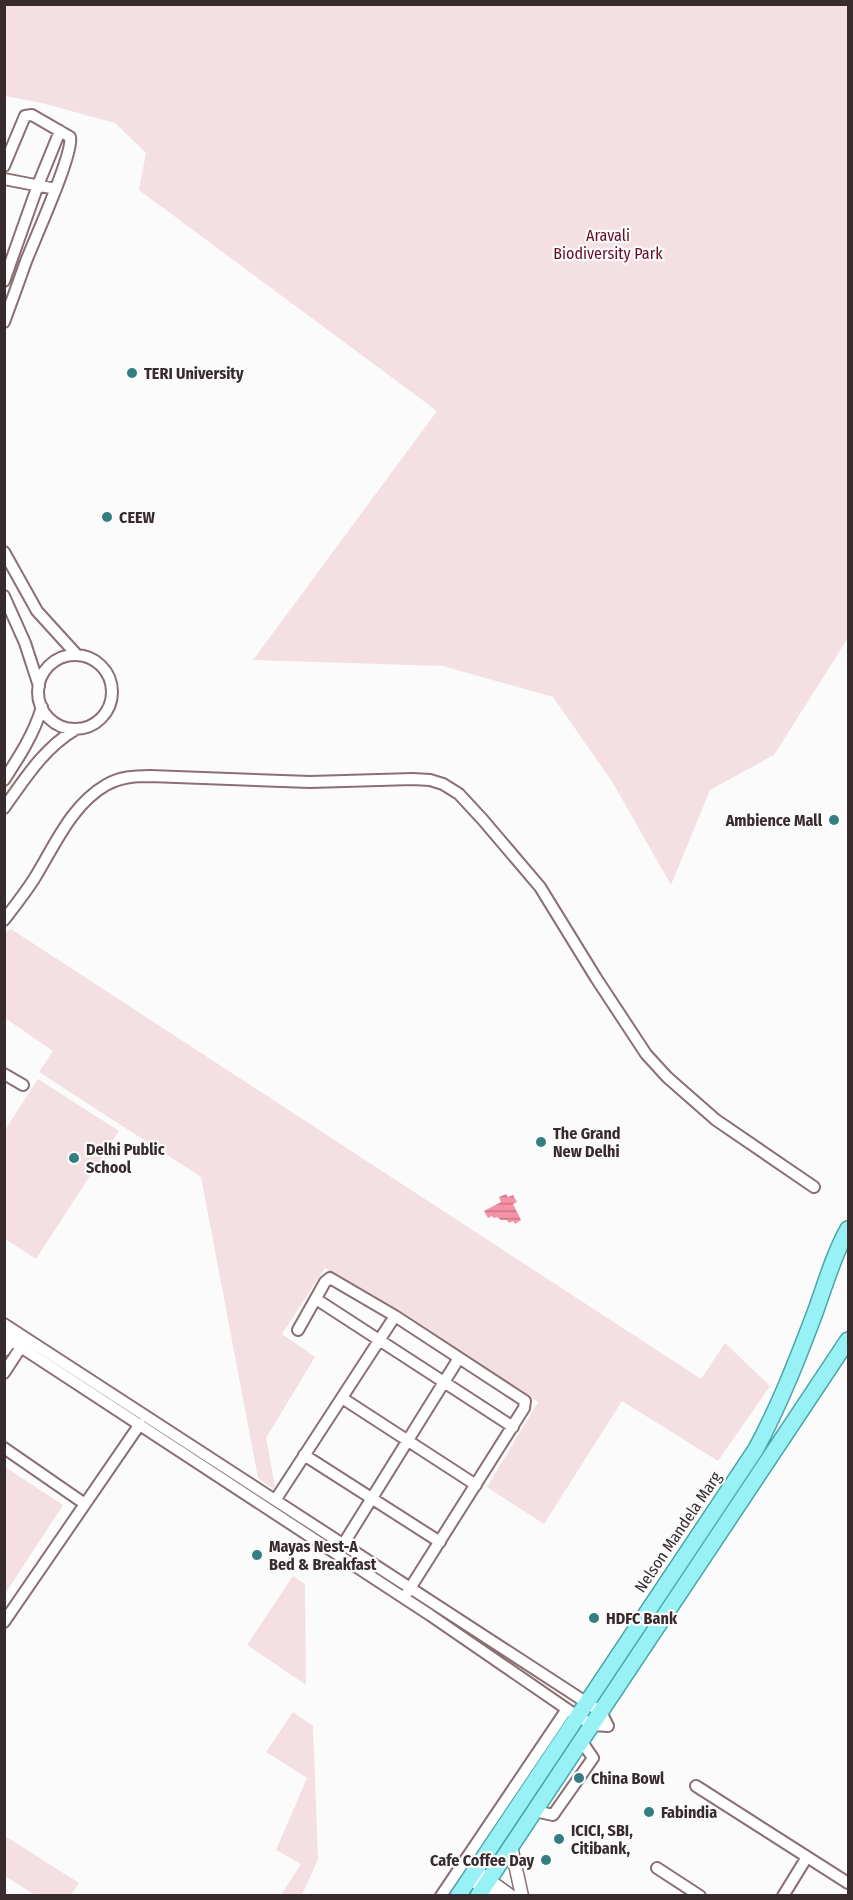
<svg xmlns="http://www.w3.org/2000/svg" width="853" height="1900" viewBox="0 0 853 1900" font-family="'Fira Sans Condensed',sans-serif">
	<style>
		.park { fill: #f4e0e3 }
		.water { fill: url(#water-rules) }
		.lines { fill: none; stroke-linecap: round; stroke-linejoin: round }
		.minor-casing { stroke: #8b6f73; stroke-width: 14 }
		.tertiary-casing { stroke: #8b6f73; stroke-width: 15 }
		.primary-casing { stroke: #48a6aa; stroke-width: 18 }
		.minor { stroke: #fff; stroke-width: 10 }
		.tertiary { stroke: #fff; stroke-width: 12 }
		.primary { stroke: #97f1f5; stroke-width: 15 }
		.poi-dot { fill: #347d80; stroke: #fbfbfb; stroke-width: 2 }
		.labels { text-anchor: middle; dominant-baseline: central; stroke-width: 4.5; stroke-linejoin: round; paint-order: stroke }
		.park-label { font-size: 16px; fill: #650d2b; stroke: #fbfbfb }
		.poi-label { font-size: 16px; font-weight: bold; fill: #372b2d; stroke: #fbfbfb; text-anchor: start }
		.street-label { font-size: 16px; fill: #372b2d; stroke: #fbfbfb }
	</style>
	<defs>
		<pattern id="water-rules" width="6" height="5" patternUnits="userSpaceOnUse" patternTransform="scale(1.5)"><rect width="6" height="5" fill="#f592a6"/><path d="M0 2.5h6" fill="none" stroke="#c77788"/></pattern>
	</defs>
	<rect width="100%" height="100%" fill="#fbfbfb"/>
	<path class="park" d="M4,5H848V638L774,755L710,790L671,885L613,783L553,697L443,666L253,660L437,411L139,190L146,153L115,123L42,103L5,96Z
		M11,929L701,1379L725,1343L770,1386L718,1461L622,1401L544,1524L487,1487L538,1402L325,1268L282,1334L315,1357L266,1438L276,1491L258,1478L201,1177L39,1072L53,1051L5,1018V933Z
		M38,1079L119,1131L36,1259L5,1239V1130Z
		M5,1467L63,1505L5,1594Z
		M293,1576L305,1584L306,1685L247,1645Z
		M293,1712L313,1726L318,1859L302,1895H281L301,1864L276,1850L307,1778L266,1752Z
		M5,1836L79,1883L71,1895H35L5,1876Z"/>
	<path class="water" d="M506,1194L508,1197L513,1195L517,1202L513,1204L521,1220L515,1224L513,1221L509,1223L507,1220H501L497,1217L494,1218L492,1216L488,1218L484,1211L501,1202L499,1197Z"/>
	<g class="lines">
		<g class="minor-casing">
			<path id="minor" d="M4,166L25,116L32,115L70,137C74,154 33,242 25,264C18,284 11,303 4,322
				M4,179L56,189
				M4,281L38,185L60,131
				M4,552L37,611L77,655
				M4,596L25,643L39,686
				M38 692a37 37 0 1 1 74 0a37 37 0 1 1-74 0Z
				M4,780C19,757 34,734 42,707
				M4,808C26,777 44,748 76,729
				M4,920C14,907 25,893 34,879C54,847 71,805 106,785C120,777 134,776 150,776L310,782L413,779L430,780L443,784L459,794L483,820L540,887L596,978L646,1054L667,1077L716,1120L814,1187
				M4,1074L23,1085
				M316,1299L513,1427
				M4,1324L601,1712L608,1726L593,1725L577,1716L430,1615L4,1336
				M298,1330L325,1282L330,1278L395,1316L525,1401L524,1408L407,1593
				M4,1351L12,1340
				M4,1373L21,1347
				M342,1398L476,1485
				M4,1448L85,1504
				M304,1455L440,1542
				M276,1499L395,1316
				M344,1543L459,1358
				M4,1622L140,1424
				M696,1786L848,1883
				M535,1811L553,1815L593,1758L582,1742
				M657,1868L700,1896
				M441,1896L567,1709
				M783,1896L807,1857"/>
		</g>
		<g class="tertiary-casing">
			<path id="tertiary" d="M511,1846L522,1896
				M475,1870L511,1896
				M470,1878L494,1896"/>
		</g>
		<g class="primary-casing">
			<path id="primary" d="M458,1896L756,1449C780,1404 798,1358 816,1310C826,1282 834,1254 848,1229
				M478,1896L848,1340"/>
		</g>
		<use href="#minor" class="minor"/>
		<use href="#tertiary" class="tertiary"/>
		<use href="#primary" class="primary"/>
	</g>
	<g class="poi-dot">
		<circle cx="132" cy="373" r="6"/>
		<circle cx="107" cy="517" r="6"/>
		<circle cx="834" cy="820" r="6"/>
		<circle cx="541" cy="1142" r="6"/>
		<circle cx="74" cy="1158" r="6"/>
		<circle cx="257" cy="1555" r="6"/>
		<circle cx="594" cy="1618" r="6"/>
		<circle cx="579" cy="1778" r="6"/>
		<circle cx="649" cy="1812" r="6"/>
		<circle cx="559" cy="1839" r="6"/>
		<circle cx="546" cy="1860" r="6"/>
	</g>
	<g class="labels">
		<g class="park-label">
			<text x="608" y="235">Aravali<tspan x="608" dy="18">Biodiversity Park</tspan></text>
		</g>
		<g class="poi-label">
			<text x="144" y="373">TERI University</text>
			<text x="119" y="517">CEEW</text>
			<text x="822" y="820" text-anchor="end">Ambience Mall</text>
			<text x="553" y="1133">The Grand<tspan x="553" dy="18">New Delhi</tspan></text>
			<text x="86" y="1149">Delhi Public<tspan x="86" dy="18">School</tspan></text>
			<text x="269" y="1546">Mayas Nest-A<tspan x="269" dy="18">Bed &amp; Breakfast</tspan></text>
			<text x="606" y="1618">HDFC Bank</text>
			<text x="591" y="1778">China Bowl</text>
			<text x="661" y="1812">Fabindia</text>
			<text x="571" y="1830">ICICI, SBI,<tspan x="571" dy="18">Citibank,</tspan></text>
			<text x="534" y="1860" text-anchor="end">Cafe Coffee Day</text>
		</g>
		<g class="street-label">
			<text transform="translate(678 1532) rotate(-56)">Nelson Mandela Marg</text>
		</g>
	</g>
	<rect width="853" height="1900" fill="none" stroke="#372b2d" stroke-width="12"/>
</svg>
